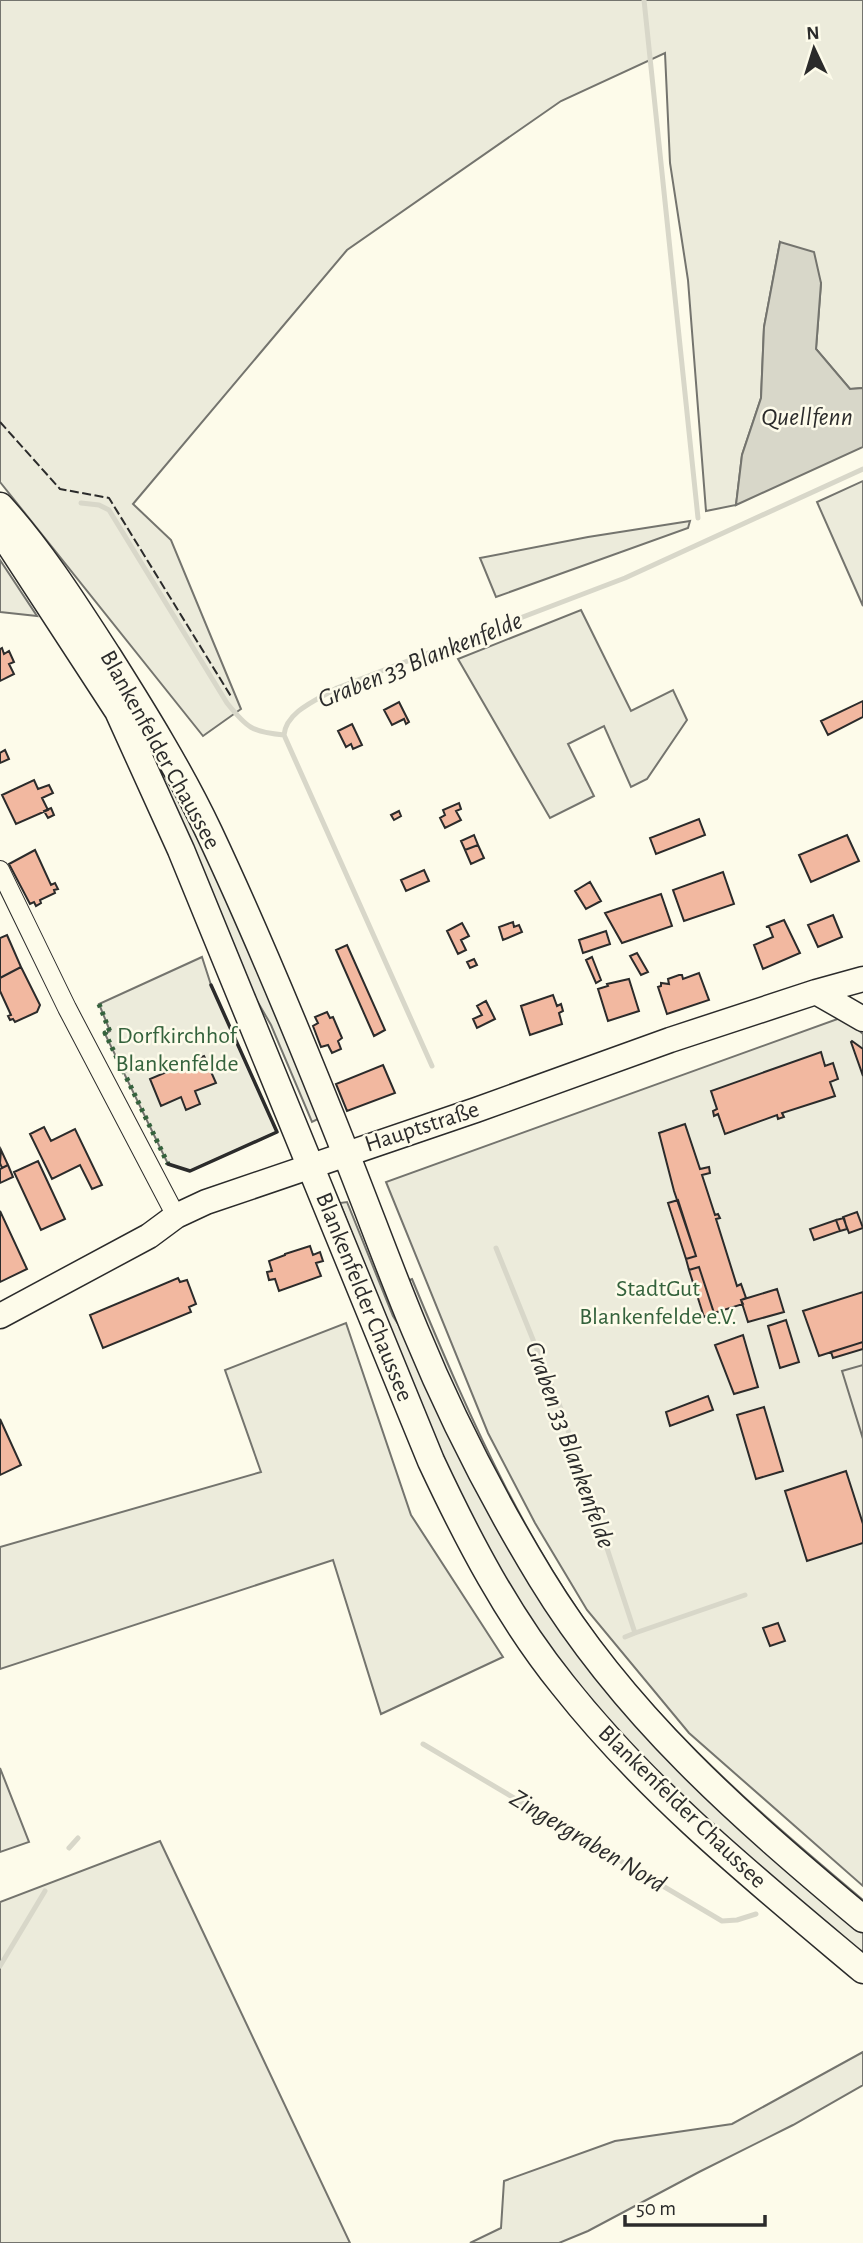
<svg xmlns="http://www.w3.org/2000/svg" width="863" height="2243" viewBox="0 0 863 2243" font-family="'Alegreya Sans',sans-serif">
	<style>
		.green { fill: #ecebdb; stroke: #74746e; stroke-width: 2 }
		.parking { fill: #eceadb; stroke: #74746e; stroke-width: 2 }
		.water { fill: #d8d7c9; stroke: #74746e; stroke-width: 2 }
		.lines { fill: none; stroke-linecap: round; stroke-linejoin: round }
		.stream { stroke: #d8d7c9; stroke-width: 5 }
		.building { fill: #f2b8a0; stroke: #2b2b2b; stroke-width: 2 }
		.street-casing { stroke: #2b2b2b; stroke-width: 20 }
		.secondary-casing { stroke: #2b2b2b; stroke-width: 27 }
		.primary-casing { stroke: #2b2b2b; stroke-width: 29 }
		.street { stroke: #fdfbea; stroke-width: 18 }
		.secondary { stroke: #fdfbea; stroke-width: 24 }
		.primary { stroke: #fdfbea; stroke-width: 26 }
		.hedge { stroke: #34623c; stroke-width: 5; stroke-dasharray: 3.5 5; stroke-linecap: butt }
		.fence { stroke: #2b2b2b; stroke-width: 2; stroke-dasharray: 9 3.5; stroke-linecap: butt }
		.wall { stroke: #2b2b2b; stroke-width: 3.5 }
		.labels { text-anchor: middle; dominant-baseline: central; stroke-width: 5; stroke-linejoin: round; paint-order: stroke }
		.street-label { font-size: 24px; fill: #2b2b2b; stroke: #fdfbea }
		.park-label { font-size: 24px; fill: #34623c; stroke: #fdfbea }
		.water-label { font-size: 26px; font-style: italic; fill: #2b2b2b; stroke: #fdfbea }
	</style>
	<rect width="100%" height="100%" fill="#fdfbea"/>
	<path class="green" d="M0,0H863V388L850,389L816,349L821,283L780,242L764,327L761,398L742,455L736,505L706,511L688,280L670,163L665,53L561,101L347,250L133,504L171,540L241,709L203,736L0,482Z
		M863,481V606L817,502Z
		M690,521L688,528L496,597L480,558L588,537Z
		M0,560L37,616L0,612Z
		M581,610L631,711L673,690L687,720L647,779L631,787L604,726L568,744L594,796L550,818L458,659Z
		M137,719L210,856L320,1118L312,1122L271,1025L244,978Z
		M202,957L211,985L277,1132L190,1171L168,1164L105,1034L110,1031L99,1004Z
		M843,1017L863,1034V1886L689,1733L587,1610L535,1523L488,1433L386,1182Z
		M347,1202L393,1316L410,1343L552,1614L863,1931V1956L689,1806L596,1711L522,1610L478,1536L404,1368L340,1203Z
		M412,1279C471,1421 532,1563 632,1682C701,1763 782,1832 863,1900V1907L673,1735L579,1619L477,1441L407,1281Z
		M346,1323L411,1515L503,1657L381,1714L333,1560L0,1669V1547L261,1472L225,1370Z
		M0,1768L29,1842L0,1852Z
		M160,1841L350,2243H0V1902Z
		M863,2052V2085L793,2125L699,2172L588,2231L559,2243H470L501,2228L504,2181L615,2141L732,2124Z"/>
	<path class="parking" d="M863,1365V1439L842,1371Z"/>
	<path class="water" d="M780,242L814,252L821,283L816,349L850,389L863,388V447L736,505L742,455L761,398L764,327Z"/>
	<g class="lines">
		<path class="stream" d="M644,0L698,518
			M81,503L99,505L109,510L227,703C247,728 252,732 284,735
			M432,1066L284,735C286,711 319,699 337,688L625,578L863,469
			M496,1248L561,1409L635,1633L625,1637
			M635,1633L745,1595
			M423,1744L722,1921L737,1920L756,1914
			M69,1848L78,1838
			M0,1966L45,1891"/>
	</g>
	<path class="building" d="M2,648L4,654L9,651L14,662L9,664L14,674L0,681V649Z
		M863,701V717L828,735L821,721Z
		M399,702L409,722L406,724L404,719L392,725L384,710Z
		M352,724L362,745L353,749L351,744L346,747L338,731Z
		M5,750L9,759L0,763V753Z
		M34,780L38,789L49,785L53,793L42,798L48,810L16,824L2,795Z
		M459,803L461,809L456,811L461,820L445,828L440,818L445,815L443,810Z
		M51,808L54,815L48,818L44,811Z
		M399,811L401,816L394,820L391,815Z
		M699,819L705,835L656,854L650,838Z
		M474,835L478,845L465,850L461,841Z
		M847,835L859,861L811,882L799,855Z
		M478,845L484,858L471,864L465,850Z
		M35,850L51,885L55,883L58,889L54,890L55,893L40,900L41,903L36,906L34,902L30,904L9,864Z
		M424,870L429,881L406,891L401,880Z
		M723,872L734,904L684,921L673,890Z
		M590,882L601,901L586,909L575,891Z
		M661,894L672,926L622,943L605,913Z
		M833,915L842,937L818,947L808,925Z
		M784,920L800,953L763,969L754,945L773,937L769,927H766Z
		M513,922L514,927L519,925L522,932L503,940L499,927Z
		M462,923L469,936L461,940L466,950L458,954L447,931Z
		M606,931L610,944L583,953L579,940Z
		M7,935L21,967L0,978V938Z
		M347,945L385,1030L374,1036L336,950Z
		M637,953L648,972L641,975L630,956Z
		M592,957L601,980L596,983L586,960Z
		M474,959L477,965L470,968L467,962Z
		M21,967L40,1005L37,1012L15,1022L13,1019L10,1020L8,1016L11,1015L0,991V978Z
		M699,973L709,1000L667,1014L658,987L661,986V983L669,984L668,979L679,975H682L683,979Z
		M629,979L639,1011L608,1021L598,989L608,986L607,984Z
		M553,995L557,1006L561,1004L563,1011L559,1013L562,1024L530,1035L521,1006Z
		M486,1001L495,1019L477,1028L473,1019L482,1015L477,1006Z
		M327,1012L330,1018L333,1017L342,1038L338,1041L341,1049L332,1053L328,1045L321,1047L313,1026L318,1023L315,1017Z
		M852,1041L863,1049V1076L851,1042Z
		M821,1052L825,1066L833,1063L838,1079L830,1082L835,1096L782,1113L784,1117L778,1119L777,1115L725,1134L718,1114L714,1116L713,1111L717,1109L711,1091Z
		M204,1056L216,1083L195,1091L200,1104L186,1110L181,1097L161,1106L150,1079Z
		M383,1065L395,1093L347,1111L336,1084Z
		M685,1124L700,1169L709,1167L710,1173L702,1175L715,1215L718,1214L720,1218L716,1219L737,1286L741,1284L746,1298L741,1300L743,1304L714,1313L699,1267L689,1270L686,1259L696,1256L674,1191L659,1133Z
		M44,1127L51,1141L75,1129L102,1185L92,1189L80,1165L52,1179L30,1134Z
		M1,1150L8,1165L2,1168L0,1163Z
		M38,1161L65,1219L41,1230L14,1172Z
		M8,1165L13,1177L0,1183V1169Z
		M678,1200L696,1256L686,1259L668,1203Z
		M0,1211L27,1269L0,1282Z
		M857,1212L863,1228L849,1233L843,1217Z
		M844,1218L847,1229L840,1231L836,1220Z
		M836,1220L840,1231L814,1240L810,1229Z
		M310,1246L313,1255L320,1252L323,1261L316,1263L321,1276L279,1291L275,1279L269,1280L267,1272L272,1271L269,1261L285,1255V1254Z
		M699,1267L714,1313L704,1317L689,1270Z
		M178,1278L180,1282L187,1280L196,1304L189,1307L191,1312L103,1348L90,1315Z
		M777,1289L784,1312L748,1322L741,1300Z
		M863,1292V1342L819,1356L803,1311Z
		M786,1320L799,1362L780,1368L768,1326Z
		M743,1335L758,1387L734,1394L715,1345Z
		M863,1342V1349L833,1358L831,1352Z
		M708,1396L713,1410L670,1426L666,1412Z
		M764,1407L783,1471L756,1479L737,1415Z
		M0,1419L21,1465L0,1475Z
		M846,1471L863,1524V1543L807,1561L785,1491Z
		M778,1623L785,1641L770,1646L763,1628Z"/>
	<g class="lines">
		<g class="street-casing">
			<path id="street" d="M0,870L67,1008L176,1216"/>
		</g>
		<g class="secondary-casing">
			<path id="secondary" d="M816,992L863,1019
				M0,1316L149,1236L176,1216L206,1202L476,1110L670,1040L816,992L863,979"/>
		</g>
		<g class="primary-casing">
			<path id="primary" d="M0,506C41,551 75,605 108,656C144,713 180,771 209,832C258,936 302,1043 344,1149C368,1209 390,1270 415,1330C450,1415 493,1499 541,1578C625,1716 740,1816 863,1919
				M0,530L118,711L181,850L431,1461C468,1540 508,1617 563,1685C649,1794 757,1881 863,1970"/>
		</g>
		<use href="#street" class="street"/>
		<use href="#secondary" class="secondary"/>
		<use href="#primary" class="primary"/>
		<path class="hedge" d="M99,1004L110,1032L105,1033L168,1164"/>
		<path class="fence" d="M0,422L60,489L109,498L232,698"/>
		<path class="wall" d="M168,1164L190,1171L277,1132L211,985"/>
	</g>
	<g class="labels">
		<g class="street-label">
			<text transform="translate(160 750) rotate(61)">Blankenfelder Chaussee</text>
			<text transform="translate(422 1127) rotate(-18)">Hauptstraße</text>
			<text transform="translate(364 1297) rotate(68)">Blankenfelder Chaussee</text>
			<text transform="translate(682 1807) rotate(44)">Blankenfelder Chaussee</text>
		</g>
		<g class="park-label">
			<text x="177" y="1036">Dorfkirchhof<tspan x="177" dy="28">Blankenfelde</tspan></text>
			<text x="658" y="1289">StadtGut<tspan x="658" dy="28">Blankenfelde e.V.</tspan></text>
		</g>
		<g class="water-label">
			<text x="807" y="417">Quellfenn</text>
			<text transform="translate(420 660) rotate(-22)">Graben 33 Blankenfelde</text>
			<text transform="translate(570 1445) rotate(70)">Graben 33 Blankenfelde</text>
			<text transform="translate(588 1841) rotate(31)">Zingergraben Nord</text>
		</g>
	</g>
	<g transform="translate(814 49) rotate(356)" stroke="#fdfbea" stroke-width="5" paint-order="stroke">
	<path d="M0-5L12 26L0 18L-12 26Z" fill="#2b2b2b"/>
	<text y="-10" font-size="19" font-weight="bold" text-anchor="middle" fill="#2b2b2b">N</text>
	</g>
	<path d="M625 2215v10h140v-10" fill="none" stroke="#2b2b2b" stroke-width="3.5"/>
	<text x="636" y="2215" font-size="21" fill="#2b2b2b" stroke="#fdfbea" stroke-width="5" paint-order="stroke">50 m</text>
</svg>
